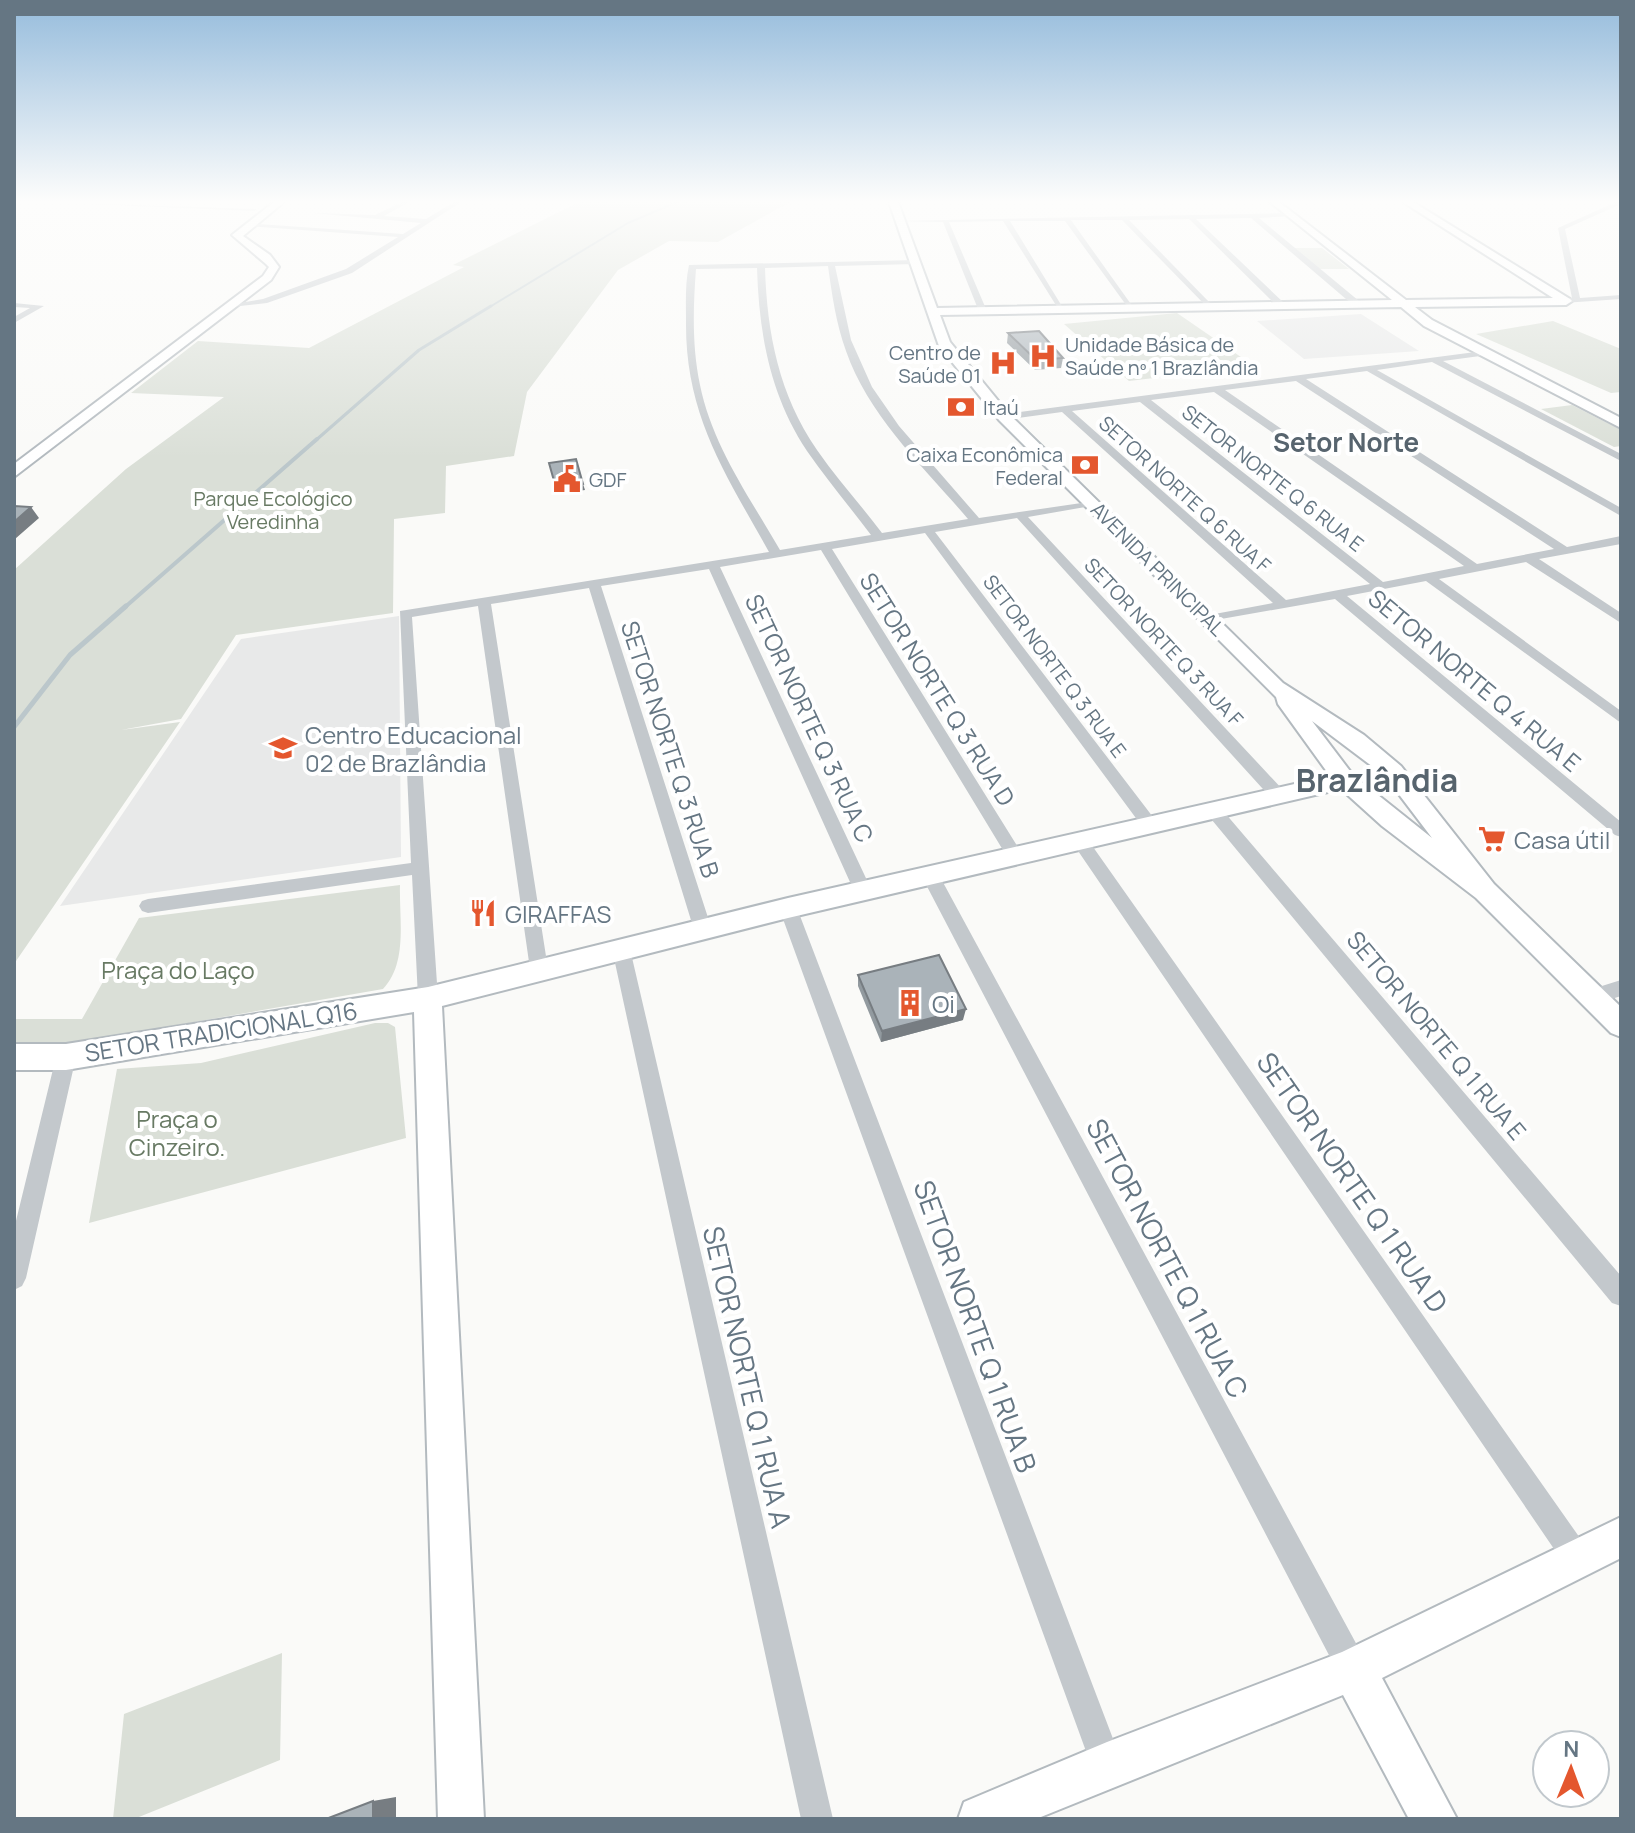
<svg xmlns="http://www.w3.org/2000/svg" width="1635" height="1833" viewBox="0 0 1635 1833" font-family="Manrope,sans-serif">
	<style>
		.built { fill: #e8e9e9 }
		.green { fill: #dadfd7 }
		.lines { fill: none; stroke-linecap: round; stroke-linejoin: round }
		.stream-far3 { stroke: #bbc7cb; stroke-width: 2 }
		.stream-far2 { stroke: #bbc7cb; stroke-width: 3 }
		.stream-far1 { stroke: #bbc7cb; stroke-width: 4 }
		.stream { stroke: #bbc7cb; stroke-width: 5 }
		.secondary-casing { stroke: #b3babf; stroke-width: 4 }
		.street { fill: #c3c8cc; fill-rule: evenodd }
		.secondary { fill: #fff; fill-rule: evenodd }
		.wall { fill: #929a9f }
		.shaded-wall { fill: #777d82 }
		.building { fill: #aab3b9; stroke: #777d82; stroke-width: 2 }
		.labels { text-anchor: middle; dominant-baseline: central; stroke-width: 8; stroke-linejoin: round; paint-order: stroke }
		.far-poi-label { font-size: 20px; fill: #657683; stroke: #fff; text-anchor: start }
		.far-street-label { font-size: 20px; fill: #657683; stroke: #fff }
		.far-park-label { font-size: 20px; fill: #687a64; stroke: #fff }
		.street-label { font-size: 24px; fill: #657683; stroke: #fff }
		.poi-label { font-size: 24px; fill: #657683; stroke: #fff; text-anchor: start }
		.park-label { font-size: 24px; fill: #687a64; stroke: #fff }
		.far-district-label { font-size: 26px; font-weight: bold; fill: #57646e; stroke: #fff }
		.near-street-label { font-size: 28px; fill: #657683; stroke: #fff }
		.district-label { font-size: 32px; font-weight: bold; fill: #57646e; stroke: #fff }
	</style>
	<rect width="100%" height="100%" fill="#fafaf8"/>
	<path class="built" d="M1361,314L1419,351L1304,359L1257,321Z
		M399,616L401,857L60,906L241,639Z"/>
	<path class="green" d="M579,202H790L718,242L669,241L618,270L527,392L514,456L446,466L445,513L394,519L393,613L236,635L181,719L121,730L180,722L14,964V570L126,469L224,397L131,393L198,341L309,348L464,267L453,265Z
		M1293,248H1322L1349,269H1317Z
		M1177,313L1254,366L1129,381L1064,324Z
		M1553,321L1621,349V392L1611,393L1476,334Z
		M1572,405L1621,430V446L1614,447L1541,409Z
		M400,885C399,919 408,963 383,989L74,1043L14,1044V1019H82L139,918Z
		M375,1023H388L395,1027L406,1138L89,1223L117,1069L201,1063Z
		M282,1653L280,1760L134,1819H113L124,1714Z"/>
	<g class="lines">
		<path class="stream-far3" d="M488,308L628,223L677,202"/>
		<path class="stream-far2" d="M315,441L419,350L491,306"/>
		<path class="stream-far1" d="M124,608L317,439"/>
		<path class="stream" d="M14,727L70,655L126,606"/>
		<g class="secondary-casing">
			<path id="secondary" d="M274,202H284L243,236L270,255L279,267L271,280L14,477V464L263,276L269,267L266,264L232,235Z
				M889,202H898L937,308L1392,300L1270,202H1279L1406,300L1553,298L1403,202H1413L1570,299L1572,301L1566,305L1415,307L1432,320L1621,418V428L1424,326L1401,307L940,315L950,342L1009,414L1283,683L1364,735L1401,766L1494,884L1621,1007V1037L1611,1033L1476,898L1382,826L1341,789L788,918L442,1006L484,1819H438L414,1012L66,1070H14V1044H66L428,987L788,898L1330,776L1278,704L1276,697L999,420L939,346ZM1312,721L1385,776L1432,838L1353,775Z
				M1621,1517V1558L1382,1678L1457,1819H1409L1343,1695L1036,1819H958L964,1802L1107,1742L1342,1652Z"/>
		</g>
		<path class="street" d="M42,202L257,209L254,211Z
			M402,202H409L384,216L426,219L454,202H461L352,273L267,303L231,307L227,305L263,299L346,269L398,237L247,226L245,223L403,234L421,223L313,213L375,215Z
			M1616,202H1621V204L1565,229L1580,298L1621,295V299L1563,303V299L1572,298L1558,228Z
			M1292,213L1294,216L1259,218L1359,301V305H1353L1251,218L1196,219L1284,303V307H1278L1189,219L1129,220L1211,304L1208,308L1122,220H1071L1133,307L1129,309L1065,221H1010L1063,308L1059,310L1003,221L949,222L986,309L982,311L978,309L943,222L898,221Z
			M918,260L915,264L835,266L851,340L872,387L899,426L979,518L1095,501V505L1091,506L1028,517L1284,791L1286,795L1284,799H1272L1017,518L935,532L1156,821L1158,825L1156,829H1144L925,533L832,549L1021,852L1024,856L1021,860H1009L821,550L720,567L872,891L869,896L863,898L854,891L709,569L601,586L712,930L709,935H697L694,930L589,588L491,604L548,969L546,974H532L530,969L478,606L412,617L438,998L435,1004L428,1006L421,1004L418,998L412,875L148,913L142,911L139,906L142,901L148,899L411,863L400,611L769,552C725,473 685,415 686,321C686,303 685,283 689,265ZM828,266C832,295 836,323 846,351C869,417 924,467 968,519L882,533C861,505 837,479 817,450C779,395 767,333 765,268ZM757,268C759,334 770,395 807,451C827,480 850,507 871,535L780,550C750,498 712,445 700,385C692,347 693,308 696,269Z
			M14,303L44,306L14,323V317L30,308L14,307Z
			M1483,351L1480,356L1443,361L1621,454V461L1432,362L1377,370L1621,508V516L1367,371L1306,379L1567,547L1621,536V544L1539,559L1621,613V623L1526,562L1439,579L1621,711V723L1426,581L1347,596L1621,822V837L1615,835L1335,599L1204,622V616L1273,603L1062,412L1004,420L999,417L1004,414ZM1296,381L1554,549L1477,564L1225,390ZM1214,392L1464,566L1383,582L1151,400ZM1140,402L1370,584L1286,600L1072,411Z
			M1213,804L1219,806L1621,1276V1306L1612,1303L1207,814L1205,810L1207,806Z
			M1080,835L1086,837L1587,1548L1591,1558L1587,1568L1577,1572L1567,1568L1074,845L1072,841Z
			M930,869L939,875L1364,1658L1368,1669L1364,1680L1353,1684L1342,1680L921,875Z
			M788,901L797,908L1123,1765L1118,1776L1107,1781L1096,1776L1091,1765L779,908Z
			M621,942L628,944L630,949L833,1819H801L612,949L614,944Z
			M1621,980V996L1593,1005L1586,1003L1583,997L1586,991Z
			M66,1048L73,1051L76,1057L26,1278L22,1286L14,1290V1229L56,1057L59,1051Z"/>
		<use href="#secondary" class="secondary"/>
	</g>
	<path class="wall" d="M1008,333L1063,358L1061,368L1035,370L1007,343Z
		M858,975L963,1020L881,1042L858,986Z"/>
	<path class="shaded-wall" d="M583,484L585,490L557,494L556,488Z
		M31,507L39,518L15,539L14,522Z
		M966,1009L963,1020L881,1042L882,1031Z
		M396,1797V1819H373V1801Z"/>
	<path class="building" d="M1039,331L1063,358L1036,360L1008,333Z
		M576,459L583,484L556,488L549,463Z
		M14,506L31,507L14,522Z
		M939,955L966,1009L882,1031L858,975Z
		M373,1801V1819H326Z"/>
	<linearGradient id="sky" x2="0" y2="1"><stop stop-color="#96bcdc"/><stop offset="0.44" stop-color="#fdfdfc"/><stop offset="1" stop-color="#fdfdfc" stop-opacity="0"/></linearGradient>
	<rect width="1635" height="458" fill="url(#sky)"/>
	<defs>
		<g id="hospital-bare" transform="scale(2.16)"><path d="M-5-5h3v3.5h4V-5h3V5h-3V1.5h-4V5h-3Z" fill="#e4572e" stroke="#fff" stroke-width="2.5" paint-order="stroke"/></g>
		<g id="bank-bare" transform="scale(2.16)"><path d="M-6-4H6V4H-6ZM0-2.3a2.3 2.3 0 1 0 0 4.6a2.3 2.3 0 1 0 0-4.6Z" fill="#e4572e" stroke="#fff" stroke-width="2.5" paint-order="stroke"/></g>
		<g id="civic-bare" transform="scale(2.16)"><path d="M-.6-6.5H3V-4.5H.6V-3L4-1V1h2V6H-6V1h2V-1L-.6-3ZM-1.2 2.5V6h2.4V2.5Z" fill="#e4572e" stroke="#fff" stroke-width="2.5" paint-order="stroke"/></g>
		<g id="school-bare" transform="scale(2.16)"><path d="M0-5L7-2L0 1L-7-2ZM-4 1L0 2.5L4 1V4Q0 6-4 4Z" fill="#e4572e" stroke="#fff" stroke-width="2.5" paint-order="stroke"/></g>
		<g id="supermarket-bare" transform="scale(2.16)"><path d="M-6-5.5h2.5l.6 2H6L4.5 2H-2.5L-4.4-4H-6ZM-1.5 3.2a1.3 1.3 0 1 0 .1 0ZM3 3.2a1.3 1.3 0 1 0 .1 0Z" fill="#e4572e" stroke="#fff" stroke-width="2.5" paint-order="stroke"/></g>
		<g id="restaurant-bare" transform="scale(2.16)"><path d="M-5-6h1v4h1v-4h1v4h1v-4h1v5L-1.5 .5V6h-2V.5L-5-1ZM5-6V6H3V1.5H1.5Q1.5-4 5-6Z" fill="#e4572e" stroke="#fff" stroke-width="2.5" paint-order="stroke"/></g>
		<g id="building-bare" transform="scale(2.16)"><path d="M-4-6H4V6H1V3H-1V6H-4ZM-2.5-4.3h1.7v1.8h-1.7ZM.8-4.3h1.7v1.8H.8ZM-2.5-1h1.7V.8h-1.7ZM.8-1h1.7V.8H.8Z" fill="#e4572e" stroke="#fff" stroke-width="2.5" paint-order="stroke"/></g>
	</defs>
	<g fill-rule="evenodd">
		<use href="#hospital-bare" x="1043" y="356"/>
		<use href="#hospital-bare" x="1003" y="363"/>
		<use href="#bank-bare" x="961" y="407"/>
		<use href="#bank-bare" x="1085" y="465"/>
		<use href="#civic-bare" x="567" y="479"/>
		<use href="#school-bare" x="283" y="748"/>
		<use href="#supermarket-bare" x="1492" y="839"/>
		<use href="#restaurant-bare" x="483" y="913"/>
		<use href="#building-bare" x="910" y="1003"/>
	</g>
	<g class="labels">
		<g class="far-poi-label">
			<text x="1065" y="344">Unidade Básica de<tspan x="1065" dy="23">Saúde nº 1 Brazlândia</tspan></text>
			<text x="981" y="352" text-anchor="end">Centro de<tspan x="981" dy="23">Saúde 01</tspan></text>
			<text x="983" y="407">Itaú</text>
			<text x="1063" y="454" text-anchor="end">Caixa Econômica<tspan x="1063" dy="23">Federal</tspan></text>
			<text x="589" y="479">GDF</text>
		</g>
		<g class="far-street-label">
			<text transform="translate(1273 478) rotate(38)">SETOR NORTE Q 6 RUA E</text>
			<text transform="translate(1185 494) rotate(42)">SETOR NORTE Q 6 RUA F</text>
			<text transform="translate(1158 569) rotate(45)">AVENIDA PRINCIPAL</text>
			<text transform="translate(1164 642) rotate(47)">SETOR NORTE Q 3 RUA F</text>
			<text transform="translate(1055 666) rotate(53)">SETOR NORTE Q 3 RUA E</text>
		</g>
		<g class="far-park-label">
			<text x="273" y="498">Parque Ecológico<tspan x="273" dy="23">Veredinha</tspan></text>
		</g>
		<g class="street-label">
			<text transform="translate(1475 680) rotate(40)">SETOR NORTE Q 4 RUA E</text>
			<text transform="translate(938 689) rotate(58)">SETOR NORTE Q 3 RUA D</text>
			<text transform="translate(810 718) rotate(65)">SETOR NORTE Q 3 RUA C</text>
			<text transform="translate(671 749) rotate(72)">SETOR NORTE Q 3 RUA B</text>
			<text transform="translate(221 1031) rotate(-9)">SETOR TRADICIONAL Q16</text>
			<text transform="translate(1437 1035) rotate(50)">SETOR NORTE Q 1 RUA E</text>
		</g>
		<g class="poi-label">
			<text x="305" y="734">Centro Educacional<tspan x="305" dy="28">02 de Brazlândia</tspan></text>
			<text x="1514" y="839">Casa útil</text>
			<text x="505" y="913">GIRAFFAS</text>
			<text x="932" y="1003">Oi</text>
		</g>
		<g class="park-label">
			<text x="178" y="969">Praça do Laço</text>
			<text x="177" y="1118">Praça o<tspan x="177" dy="28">Cinzeiro.</tspan></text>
		</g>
		<g class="far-district-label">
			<text x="1346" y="442">Setor Norte</text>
		</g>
		<g class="near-street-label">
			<text transform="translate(1353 1182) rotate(55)">SETOR NORTE Q 1 RUA D</text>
			<text transform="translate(1168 1258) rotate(62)">SETOR NORTE Q 1 RUA C</text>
			<text transform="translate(976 1326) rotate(70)">SETOR NORTE Q 1 RUA B</text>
			<text transform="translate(748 1377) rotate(77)">SETOR NORTE Q 1 RUA A</text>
		</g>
		<g class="district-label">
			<text x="1377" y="780">Brazlândia</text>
		</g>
	</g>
	<rect width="1635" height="1833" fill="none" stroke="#657683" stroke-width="32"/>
	<g transform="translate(1571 1769) rotate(1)"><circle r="38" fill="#ffffff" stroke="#c1c8cd" stroke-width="2"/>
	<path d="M0-6L14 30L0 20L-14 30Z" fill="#e4572e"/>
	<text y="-12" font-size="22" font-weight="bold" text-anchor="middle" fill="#657683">N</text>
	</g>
</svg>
